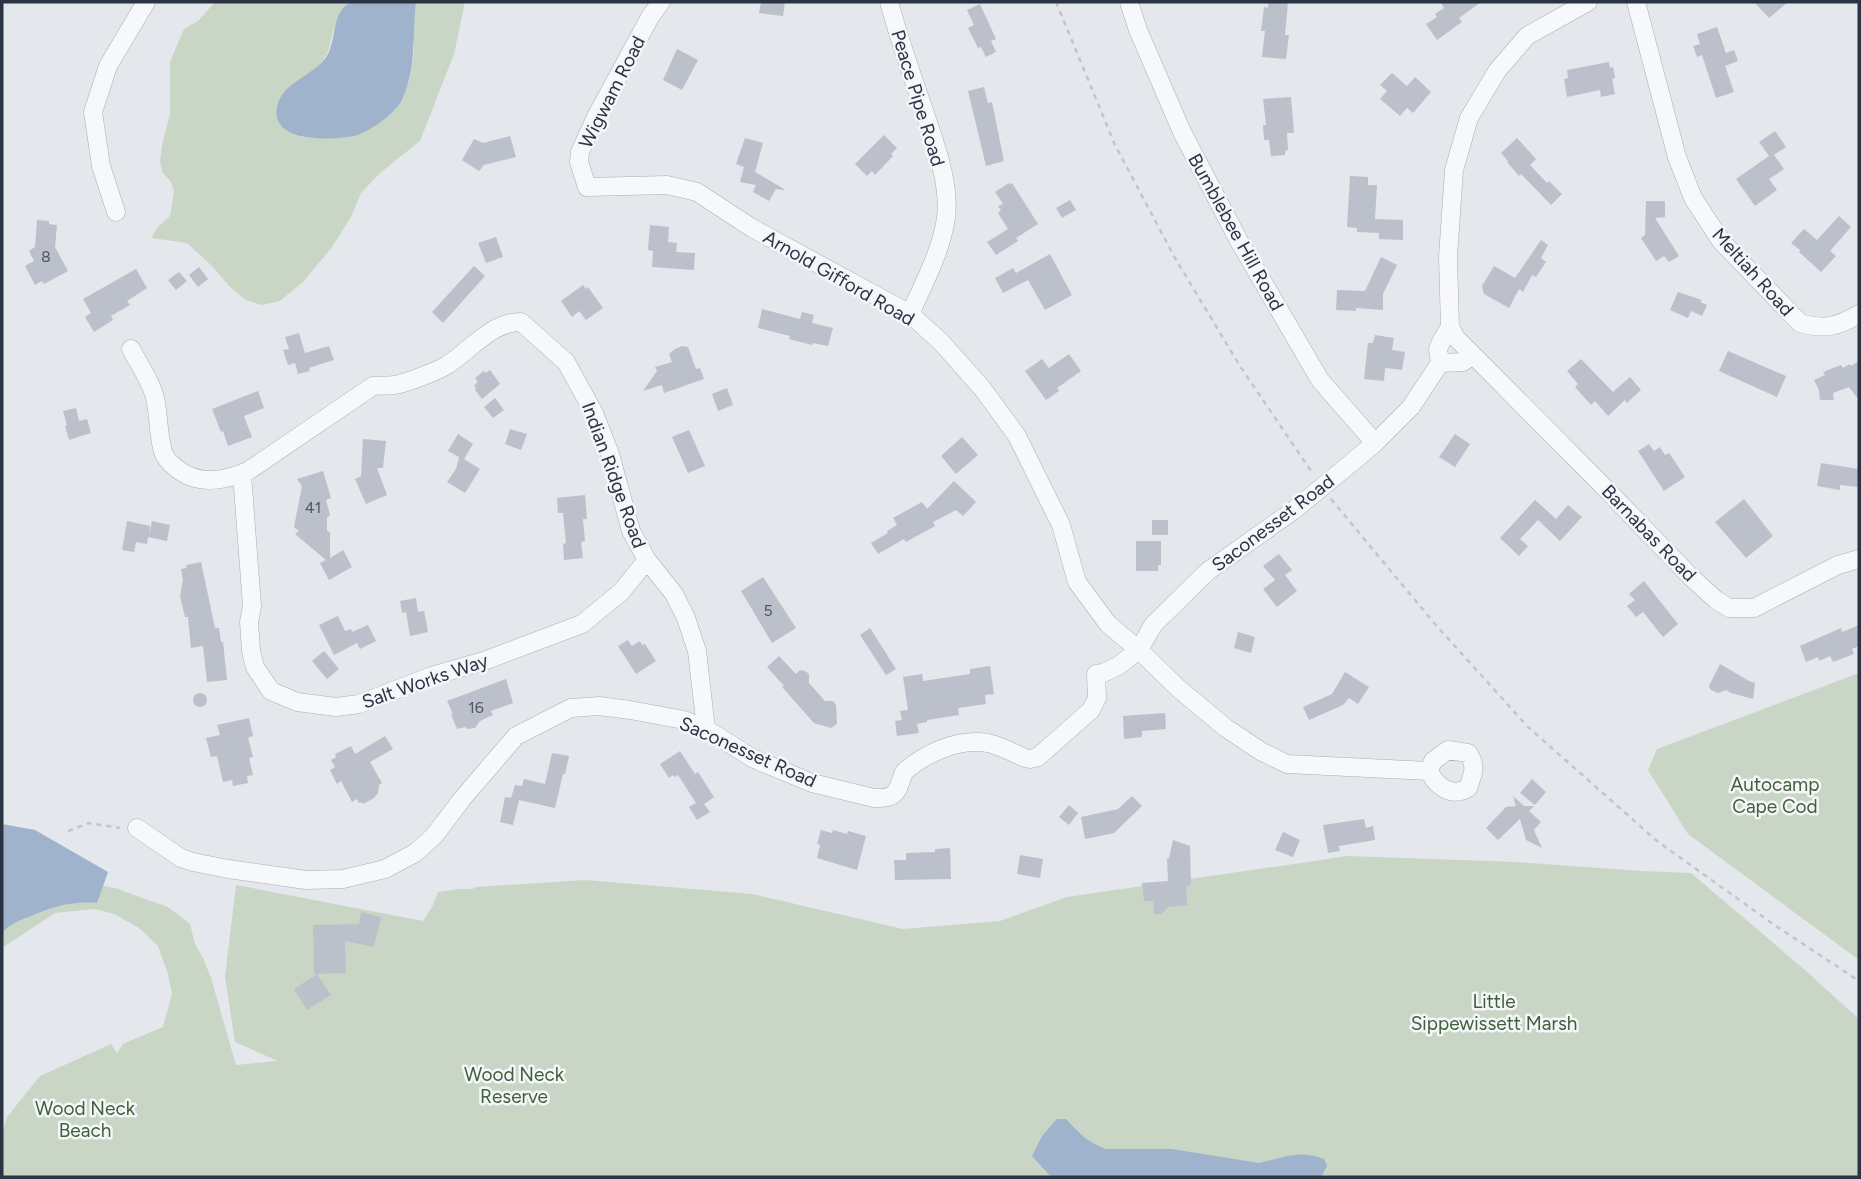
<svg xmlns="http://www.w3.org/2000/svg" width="1861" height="1179" viewBox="0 0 1861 1179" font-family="Figtree,sans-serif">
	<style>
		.green { fill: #c9d6c5 }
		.water { fill: #9fb4cc }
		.building { fill: #bbc0ca }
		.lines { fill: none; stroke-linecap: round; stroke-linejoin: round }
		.street-casing { stroke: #a9aeb7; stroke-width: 19 }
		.path { stroke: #c2c5cb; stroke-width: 2.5; stroke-dasharray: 5 5; stroke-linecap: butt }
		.street { stroke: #f7f8fa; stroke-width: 18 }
		.street-bridge-casing { stroke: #a9aeb7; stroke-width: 19; stroke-linecap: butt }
		.street-bridge { stroke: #f7f8fa; stroke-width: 18 }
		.labels { text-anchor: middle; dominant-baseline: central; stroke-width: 5; stroke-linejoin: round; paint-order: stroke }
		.number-label { font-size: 16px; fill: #4f5766 }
		.street-label { font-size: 19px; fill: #2b3445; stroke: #f4f6f9 }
		.park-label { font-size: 19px; fill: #3f6138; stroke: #f4f6f9 }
	</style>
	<rect width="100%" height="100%" fill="#e4e7ec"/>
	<path class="green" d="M215,2H351L347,4C343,11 336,20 334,28C330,40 331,50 323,60C309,80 288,80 277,107L301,137L325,138L356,135L400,104L410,78L414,50L413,22L416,2H465L454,54L420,141L380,173L361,193L351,217L332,247L304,281L280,301L261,305L246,300L229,286L213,267L187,243L151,238L157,228L170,216L174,191L171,182L163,173L160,163L162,145L170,114V62L184,29L198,21Z
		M1859,673V960L1688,834L1648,770L1657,749Z
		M1348,856L1516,862L1641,871L1691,873L1806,971L1859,1019V1177H2V1135L7,1117L40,1076L111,1044L117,1053L123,1044L163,1027L172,994L168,974L158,946L139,928L114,914L95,909L55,913L2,948V902L95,884L115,888L168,907L190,924L195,944L203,958L211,978L236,1065L278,1061L235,1042L225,977L236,885L423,921L432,907L438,892L460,889H473L475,887L585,880L752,894L903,929L1000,921L1067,897Z"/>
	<path class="water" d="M351,2H416C412,36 417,70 401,102C394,114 368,133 354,136C332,140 270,144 277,107C282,81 316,76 328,54C337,36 331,13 351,2Z
		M2,824L35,830L108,872L97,903C73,901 54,906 31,916C20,920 10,924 2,933Z
		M1057,1119H1066C1078,1132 1088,1143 1106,1149H1172L1259,1163C1283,1158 1299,1149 1324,1159L1327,1166L1321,1177H1051L1032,1156L1042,1136Z"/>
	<path class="building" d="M761,2H785L783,16L759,13Z
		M1268,2H1288L1285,35H1289L1286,59L1262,57L1265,31H1261L1264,7L1268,8Z
		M1440,2H1481L1459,18L1462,22L1437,40L1426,24L1437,17L1435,14L1444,8Z
		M1754,2H1788L1769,18Z
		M980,4L996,39L991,41L996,52L986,57L981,47L978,48L968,28L974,25L967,10Z
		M1717,27L1726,53L1734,50L1738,61L1725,66L1734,92L1716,98L1702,55L1697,57L1693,46L1700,44L1697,34Z
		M677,49L698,60L682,90L663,80Z
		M1609,62L1610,68L1613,67L1615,78L1612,79L1615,94L1601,97L1600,90L1567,97L1564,79L1568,78L1567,70Z
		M1392,73L1407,86L1415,77L1431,92L1413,113L1407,108L1400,116L1380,99L1387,91L1380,85Z
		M984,87L988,103L992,102L1004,161L986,166L968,91Z
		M1291,97L1294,133H1287L1288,150L1285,151V155L1271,156L1269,140H1264L1263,125H1266L1263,99Z
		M1775,131L1786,147L1774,155L1784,169L1769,179L1777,190L1755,206L1736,179L1769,156L1759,142Z
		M884,135L897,148L891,154L893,156L875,175L872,171L867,176L855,164Z
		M510,136L516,157L484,165L479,171L462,160L474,139L483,143Z
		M745,138L763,143L755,172L784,189V190L776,189L769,201L753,192L756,185L740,182L744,167L736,164Z
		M1517,138L1536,159L1530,165L1547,183L1549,181L1562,194L1551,205L1521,174L1519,176L1507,162L1508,161L1501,153Z
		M1350,176L1368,177V185H1377L1375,219L1403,220V240L1379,239V233L1357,232V228L1347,227Z
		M1009,183L1010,185L1012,183L1038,224L1016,238L1018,241L996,255L987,242L1008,229L998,213L1001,210L998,206L1003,204L995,192Z
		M1070,200L1076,210L1062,218L1056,208Z
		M1646,201H1665V217L1655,218L1679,256L1669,262L1664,256L1656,261L1641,238L1645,235Z
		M1839,216L1851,227L1830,251L1836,256L1821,272L1799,252L1800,250L1791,243L1804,229L1817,240Z
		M37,220L49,221V224L57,225L55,247L68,271L44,284L42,281L35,285L25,266L34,261L29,251L35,247Z
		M650,225L669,227L668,242L677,243L676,252L695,253L694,270L652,267L653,251L648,250Z
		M496,237L503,257L486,263L478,243Z
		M1541,240L1548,245L1541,258L1546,262L1536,277L1532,275L1523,292L1519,289L1509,308L1484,294L1482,286L1494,266L1515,278Z
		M1050,254L1072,295L1045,310L1028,280L1003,293L995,278L1013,268L1016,273Z
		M1381,257L1397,265L1383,294V310L1356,308V311L1336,310L1337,290L1365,291Z
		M474,266L485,276L443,323L432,312Z
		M199,267L208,279L198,287L189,275Z
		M136,269L147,288L127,301L130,305L111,316L113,320L94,332L85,317L91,313L83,299Z
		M179,272L187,281L176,290L168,280Z
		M583,285L586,289L588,287L603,308L586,320L579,311L572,317L561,301Z
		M1678,292L1702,300L1700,302L1707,305L1702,316L1691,311L1688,318L1670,310Z
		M762,309L800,319L802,312L814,315L812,323L833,328L828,346L813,343L812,345L789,339L790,336L758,328Z
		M299,333L305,353L329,346L334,360L309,368L310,371L298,374L295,363L288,365L283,350L289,349L285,337Z
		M1375,335L1394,338L1392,350L1405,352L1402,370L1385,368L1384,381L1364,379L1368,343H1373Z
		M682,346L688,347L696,369L700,368L704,379L664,393L662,385L643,391L657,371L655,367L672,362L669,354L675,349Z
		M1728,351L1786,376L1777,397L1719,371Z
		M1069,354L1081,371L1057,388L1059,391L1046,400L1025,371L1042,359L1049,368Z
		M1581,359L1613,392L1630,377L1641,390L1627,403L1625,400L1608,416L1595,401L1591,405L1575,387L1578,384L1567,371Z
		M1859,361V400L1849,387L1833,393L1834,400H1820L1819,390L1814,380L1825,375L1823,372L1841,365L1843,368L1850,364L1851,366Z
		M490,370L500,384L482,399L475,390L476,388L474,385L478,382L475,378L484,371L486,373Z
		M727,388L733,405L718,411L712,394Z
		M258,391L264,408L244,416L252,437L228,446L223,431L221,432L212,409Z
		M495,398L504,410L493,418L484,407Z
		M76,408L79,421L87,419L91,433L69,440L65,426L67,425L63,411Z
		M510,429L527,434L521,450L505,444Z
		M689,430L705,466L688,473L672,437Z
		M458,434L473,444L464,459L480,469L465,493L447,482L456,469L459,457L448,451Z
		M1455,434L1470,444L1455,467L1439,457Z
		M962,437L978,455L956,474L941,456Z
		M363,439L386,441L383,468H377L387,495L366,504L355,479L361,476Z
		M1649,444L1654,451L1660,447L1665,455L1669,453L1685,477L1664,491L1638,451Z
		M1821,463L1859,469V487L1840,485V490L1817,486Z
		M323,471L331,498L326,500L330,515L327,518V530L330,533V558L343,550L352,567L329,580L320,563L326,560L295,534L299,531L294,527L302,486L297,479Z
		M954,481L976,502L963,516L956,510L933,522L935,526L906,542L904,539L878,554L871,543L888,533L887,531L897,525L893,518L922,502L927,509Z
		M585,495L587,519H583L585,541L581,542L583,558L564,560L563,544L566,543L563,513H558L557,498Z
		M1744,499L1773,536L1746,558L1715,522Z
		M1535,500L1556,519L1568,505L1582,517L1560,541L1538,520L1520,539L1528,546L1519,556L1500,538Z
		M1152,520H1168V535H1152Z
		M127,521L150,526L149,535L152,521L170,525L167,541L148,537L147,544L136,542L134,552L122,550Z
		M1136,541H1161V565H1158V571H1136Z
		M1279,554L1292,570L1285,575L1297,591L1277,607L1263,589L1275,580L1263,566Z
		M201,562L215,628H219L221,642H223L227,680L207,682L203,646L191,648L188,617H185L180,596L183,580L181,569L187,568L186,565Z
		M763,577L796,628L772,643L741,591Z
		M1644,581L1678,624L1663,637L1643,612L1636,617L1627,606L1635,600L1629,594Z
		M416,598L418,612L424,611L428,632L410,636L406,612L402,613L400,601Z
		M338,616L345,631L351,629L352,632L368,625L376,641L360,649L357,643L334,655L319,625Z
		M1859,625V646L1852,649L1854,654L1833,662L1830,656L1819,661L1818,657L1806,662L1800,646L1841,628L1842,632Z
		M870,628L896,669L886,675L860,635Z
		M1238,632L1255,637L1251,653L1234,648Z
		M628,640L632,646L640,641L642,645L645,644L656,661L636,674L618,646Z
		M324,651L339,669L327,679L312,661Z
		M779,656L796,674L800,670L805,671L809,674V683L825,701H833L836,705L837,724L831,728L814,723L782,687L784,686L767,667Z
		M1720,664L1749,681L1755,683L1753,699L1731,693L1726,690L1718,693L1711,690L1709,686Z
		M990,666L994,694L985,695L986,704L958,708L959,715L927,720V722L917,724L919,733L897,736L895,721L902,720L900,711L908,710L903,677L922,674L923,681L970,674V669Z
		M1345,672L1369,687L1358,704L1349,698L1343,705L1309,720L1303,707L1332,694Z
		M506,679L513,703L491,711L493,715L480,721L475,728L468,729L465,727L457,729L451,714H453L447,701Z
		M193 700a7 7 0 1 1 14 0a7 7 0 1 1-14 0Z
		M1165,713L1166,729L1142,731V737L1124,739L1123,716Z
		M249,718L253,736L248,738L253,757L249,758L253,775L247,776L248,783L233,786L232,780L223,782L217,756L211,757L206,738L220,735L217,725Z
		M385,736L393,749L370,762L382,783L379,785L378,793L374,798L363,804L362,802L359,803L357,799L352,802L341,781L337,784L330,770L335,767L331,760L336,757L335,754L351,746L355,754Z
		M680,751L695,774L698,772L714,797L704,804L710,812L697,820L689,807L696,803L678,775L675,777L673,775L669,778L660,764Z
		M552,753L569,756L565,774H563L555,808L519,800L513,825L500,822L505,797L511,798L515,785L522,786L524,779L545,784Z
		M1532,779L1546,792L1535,805L1520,793Z
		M1132,796L1142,806L1114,833L1085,839L1081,817L1118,809Z
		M1513,796L1524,806H1534L1529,811L1541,822L1534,830L1542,848L1526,840L1520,819L1498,840L1486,828L1506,807L1516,806Z
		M1069,805L1078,813L1069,825L1059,817Z
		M1364,819L1366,828L1373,826L1375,840L1339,846L1340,851L1328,853L1323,825Z
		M821,830L832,833L833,830L847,834L848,831L866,836L857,870L817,858L820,845L817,844Z
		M1283,832L1300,840L1293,857L1275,850Z
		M1173,840L1190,846L1191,885L1186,886L1187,905L1168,907L1162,914H1154L1153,901H1144L1142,883L1168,881L1167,859L1169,858Z
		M950,848L951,879L895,880L894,860H906V853L935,852V849Z
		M1020,855L1043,859L1040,878L1017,874Z
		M361,912L381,917L374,947L345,941L346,973L314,974L313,925L359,924Z
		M317,974L331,995L307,1010L294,989Z"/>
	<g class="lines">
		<g class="street-casing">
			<path id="street" d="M661,2L650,17L596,117L580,152L579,162L587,187L667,185L697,192L752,228L910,314L941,342L982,388L1017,436L1061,525L1077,582L1108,624L1139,650L1179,689L1226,728L1262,752L1287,764L1429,771L1433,761L1448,750L1468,753C1477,765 1473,775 1468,788C1451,798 1436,786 1429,771
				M889,2C898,35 909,67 920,99C932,135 953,186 945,224C939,255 923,285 910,314
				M1129,2L1138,30L1182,132L1239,241L1320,380L1375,443
				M1636,2L1677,157L1693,198L1721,241L1800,323C1824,330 1837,327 1859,314
				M116,212L101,166L93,112L108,66L146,2
				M1450,327L1456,338L1473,355
				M131,349C138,363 152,383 155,398C159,416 158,434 163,452C165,458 171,464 176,468C198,486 224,481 248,471L373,386C380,385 388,386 395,385C406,383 438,371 447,365C471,350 491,322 521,322L566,362L594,413L610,454L631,531L647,560L674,594L686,618L697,651L706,729
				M1440,363L1463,362L1473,355L1602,485L1691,577L1716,600L1729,608H1754L1838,565L1859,559
				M1350,464L1375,443L1411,407L1440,363L1438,349L1442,340L1450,327L1448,257L1454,170L1469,118L1497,71L1527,36L1588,2
				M242,474L252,606L249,622L251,651L255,667L271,691L297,702L336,707L359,704L432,676L484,661L582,624L621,592L647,560
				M137,828L181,858L193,862L228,869L306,880L343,879L385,869L415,853L434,836L462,799L516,736L571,708L599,706L630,710L684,720L706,729L754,759L812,783L874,798C899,799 897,790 904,772C926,753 958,738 988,743C1001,746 1013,753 1025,758L1030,759L1038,757L1091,710L1097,698L1096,674L1103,673L1118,666L1139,650L1153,625L1208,571L1294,510"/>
		</g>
		<path class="path" d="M1056,2L1115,145L1175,258L1240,366L1313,474
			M1331,499L1434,623L1528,727L1657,841L1773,924L1859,981
			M68,831L89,823L120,828"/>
		<use href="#street" class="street"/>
		<g class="street-bridge-casing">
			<path id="street-bridge" d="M1294,510L1350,464"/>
		</g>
		<use href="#street-bridge" class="street-bridge"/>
	</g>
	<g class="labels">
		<g class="number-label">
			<text x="46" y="256">8</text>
			<text x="313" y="507">41</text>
			<text x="768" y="610">5</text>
			<text x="476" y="707">16</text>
		</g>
		<g class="street-label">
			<text transform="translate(612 92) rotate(-63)">Wigwam Road</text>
			<text transform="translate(918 98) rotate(73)">Peace Pipe Road</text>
			<text transform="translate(1236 232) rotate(61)">Bumblebee Hill Road</text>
			<text transform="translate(1753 272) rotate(48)">Meltiah Road</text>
			<text transform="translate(839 278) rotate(30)">Arnold Gifford Road</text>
			<text transform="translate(614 475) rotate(70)">Indian Ridge Road</text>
			<text transform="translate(1273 523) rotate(-37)">Saconesset Road</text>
			<text transform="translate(1649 533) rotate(46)">Barnabas Road</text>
			<text transform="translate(425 681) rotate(-19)">Salt Works Way</text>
			<text transform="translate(748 752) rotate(24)">Saconesset Road</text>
		</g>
		<g class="park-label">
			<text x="1775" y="784">Autocamp<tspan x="1775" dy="22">Cape Cod</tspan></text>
			<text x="1494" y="1001">Little<tspan x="1494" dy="22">Sippewissett Marsh</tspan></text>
			<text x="514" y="1074">Wood Neck<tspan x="514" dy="22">Reserve</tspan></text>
			<text x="85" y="1108">Wood Neck<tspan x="85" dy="22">Beach</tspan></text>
		</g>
	</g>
	<rect width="1861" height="1179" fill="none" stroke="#2b3445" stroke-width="7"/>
</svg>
